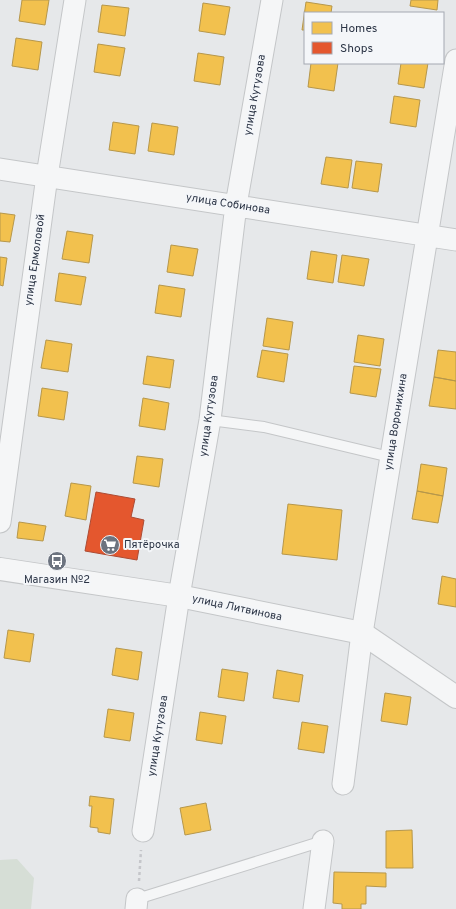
<svg xmlns="http://www.w3.org/2000/svg" width="456" height="909" viewBox="0 0 456 909" font-family="Overpass,sans-serif">
	<style>
		.green { fill: #d6ded6 }
		.homes { fill: #f2c14e; stroke: #b6974b }
		.shops { fill: #e4572e; stroke: #ac4c35 }
		.lines { fill: none; stroke-linecap: round; stroke-linejoin: round }
		.service-casing { stroke: #c4c6c8; stroke-width: 12 }
		.minor-casing { stroke: #c4c6c8; stroke-width: 23 }
		.tertiary-casing { stroke: #c4c6c8; stroke-width: 24 }
		.path { stroke: #c5c6ca; stroke-width: 2.5; stroke-dasharray: 3 3; stroke-linecap: butt }
		.service { stroke: #f5f6f7; stroke-width: 10 }
		.minor { stroke: #f5f6f7; stroke-width: 21 }
		.tertiary { stroke: #f5f6f7; stroke-width: 22 }
		.labels { text-anchor: middle; dominant-baseline: central; stroke-width: 4; stroke-linejoin: round; paint-order: stroke }
		.street-label { font-size: 11px; fill: #2b3445; stroke: #f4f6f9 }
		.poi-label { font-size: 11px; fill: #2b3445; stroke: #f4f6f9; text-anchor: start }
	</style>
	<rect width="100%" height="100%" fill="#e6e8ea"/>
	<path class="green" d="M17,859L34,878L31,909H0V860Z"/>
	<path class="homes" d="M22,0H49L45,25L19,21Z
		M411,0H438L437,10L410,6Z
		M306,2L332,6L331,13H305V30H302Z
		M203,3L230,7L225,35L199,31Z
		M102,5L129,8L125,36L98,32Z
		M16,38L42,42L38,70L12,66Z
		M98,44L125,48L120,76L94,72Z
		M198,53L224,57L220,85L194,81Z
		M311,63H338L334,91L308,87Z
		M401,63H428L424,88L398,84Z
		M394,96L420,100L416,127L390,123Z
		M113,122L139,126L135,154L109,150Z
		M152,123L178,127L174,155L148,151Z
		M326,157L352,160L348,188L321,184Z
		M356,161L382,164L378,192L352,188Z
		M0,213L15,215L10,242L0,241Z
		M67,231L93,235L89,263L62,259Z
		M171,245L198,249L193,276L167,272Z
		M311,251L337,255L333,283L307,279Z
		M342,255L369,259L364,286L338,282Z
		M0,257L7,258L3,286L0,285Z
		M59,273L86,277L81,305L55,301Z
		M159,285L185,289L181,317L155,313Z
		M267,318L293,322L289,350L263,346Z
		M358,335L384,339L380,366L354,362Z
		M46,340L72,344L68,372L41,368Z
		M262,350L288,354L284,382L257,377Z
		M438,350L456,352V381L434,377Z
		M147,356L174,360L170,388L143,384Z
		M354,366L381,369L376,397L350,393Z
		M434,377L456,381V409L429,406Z
		M42,388L68,392L64,420L38,416Z
		M143,398L169,403L165,430L139,426Z
		M137,456L163,459L159,487L133,483Z
		M421,464L447,468L443,496L417,491Z
		M71,483L91,486L86,520L65,516Z
		M417,491L443,496L438,523L412,519Z
		M288,504L342,510L337,560L282,554Z
		M19,522L46,526L43,541L17,538Z
		M442,576L456,579V607L438,604Z
		M8,630L34,634L30,662L4,658Z
		M116,648L142,652L138,680L112,675Z
		M222,669L248,673L244,701L218,697Z
		M277,670L303,675L299,702L273,698Z
		M385,693L411,697L407,725L381,721Z
		M108,709L134,713L130,741L104,737Z
		M200,712L226,716L222,744L196,740Z
		M302,722L328,726L324,753L298,749Z
		M90,796L114,799L110,834L98,832V828L90,827L92,806H89Z
		M206,803L211,830L185,835L180,808Z
		M412,830L413,868H386V831Z
		M334,872L386,873V887L366,886V904H361V909H342V904L333,903Z"/>
	<path class="shops" d="M96,492L135,499L131,517L144,520L137,560L85,551Z"/>
	<g class="lines">
		<g class="service-casing">
			<path id="service" d="M210,420L264,427L390,457
				M137,899L323,841"/>
		</g>
		<g class="minor-casing">
			<path id="minor" d="M0,169L456,240
				M0,522L47,176L75,0
				M343,784L362,633L456,60
				M143,831L179,596L210,420L236,205L272,0
				M136,909L137,899
				M314,909L323,841"/>
		</g>
		<g class="tertiary-casing">
			<path id="tertiary" d="M0,569L179,596L362,633L456,697"/>
		</g>
		<path class="path" d="M139,881L141,850"/>
		<use href="#service" class="service"/>
		<use href="#minor" class="minor"/>
		<use href="#tertiary" class="tertiary"/>
	</g>
	<defs>
		<g id="supermarket-disc" transform="scale(1)"><circle r="9.5" fill="#6c737f" stroke="#f4f6f9"/><path d="M-6-5.5h2.5l.6 2H6L4.5 2H-2.5L-4.4-4H-6ZM-1.5 3.2a1.3 1.3 0 1 0 .1 0ZM3 3.2a1.3 1.3 0 1 0 .1 0Z" fill="#fff"/></g>
		<g id="bus-disc" transform="scale(1)"><circle r="9.5" fill="#6c737f" stroke="#f4f6f9"/><path d="M-5-6H5V4H4V6H2V4H-2V6H-4V4H-5ZM-3.5-4V0h7V-4ZM-3.5 1.2v1.5H-2V1.2ZM2 1.2v1.5H3.5V1.2Z" fill="#fff"/></g>
	</defs>
	<g fill-rule="evenodd">
		<use href="#supermarket-disc" x="110" y="545"/>
		<use href="#bus-disc" x="57" y="561"/>
	</g>
	<g class="labels">
		<g class="street-label">
			<text transform="translate(255 95) rotate(-80)">улица Кутузова</text>
			<text transform="translate(228 204) rotate(9)">улица Собинова</text>
			<text transform="translate(35 260) rotate(-82)">улица Ермоловой</text>
			<text transform="translate(209 416) rotate(-82)">улица Кутузова</text>
			<text transform="translate(396 422) rotate(-81)">улица Воронихина</text>
			<text transform="translate(237 608) rotate(12)">улица Литвинова</text>
			<text transform="translate(158 736) rotate(-81)">улица Кутузова</text>
		</g>
		<g class="poi-label">
			<text x="124" y="545">Пятёрочка</text>
			<text x="57" y="580" text-anchor="middle">Магазин №2</text>
		</g>
	</g>
	<rect x="304" y="12" width="140" height="52" fill="#f4f6f9" stroke="#a4a8b1"/>
	<rect x="312" y="22" width="20" height="12" fill="#f2c14e" stroke="#a4a8b1"/>
	<text x="340" y="32" font-size="12" fill="#2b3445">Homes</text>
	<rect x="312" y="42" width="20" height="12" fill="#e4572e" stroke="#a4a8b1"/>
	<text x="340" y="52" font-size="12" fill="#2b3445">Shops</text>
</svg>
